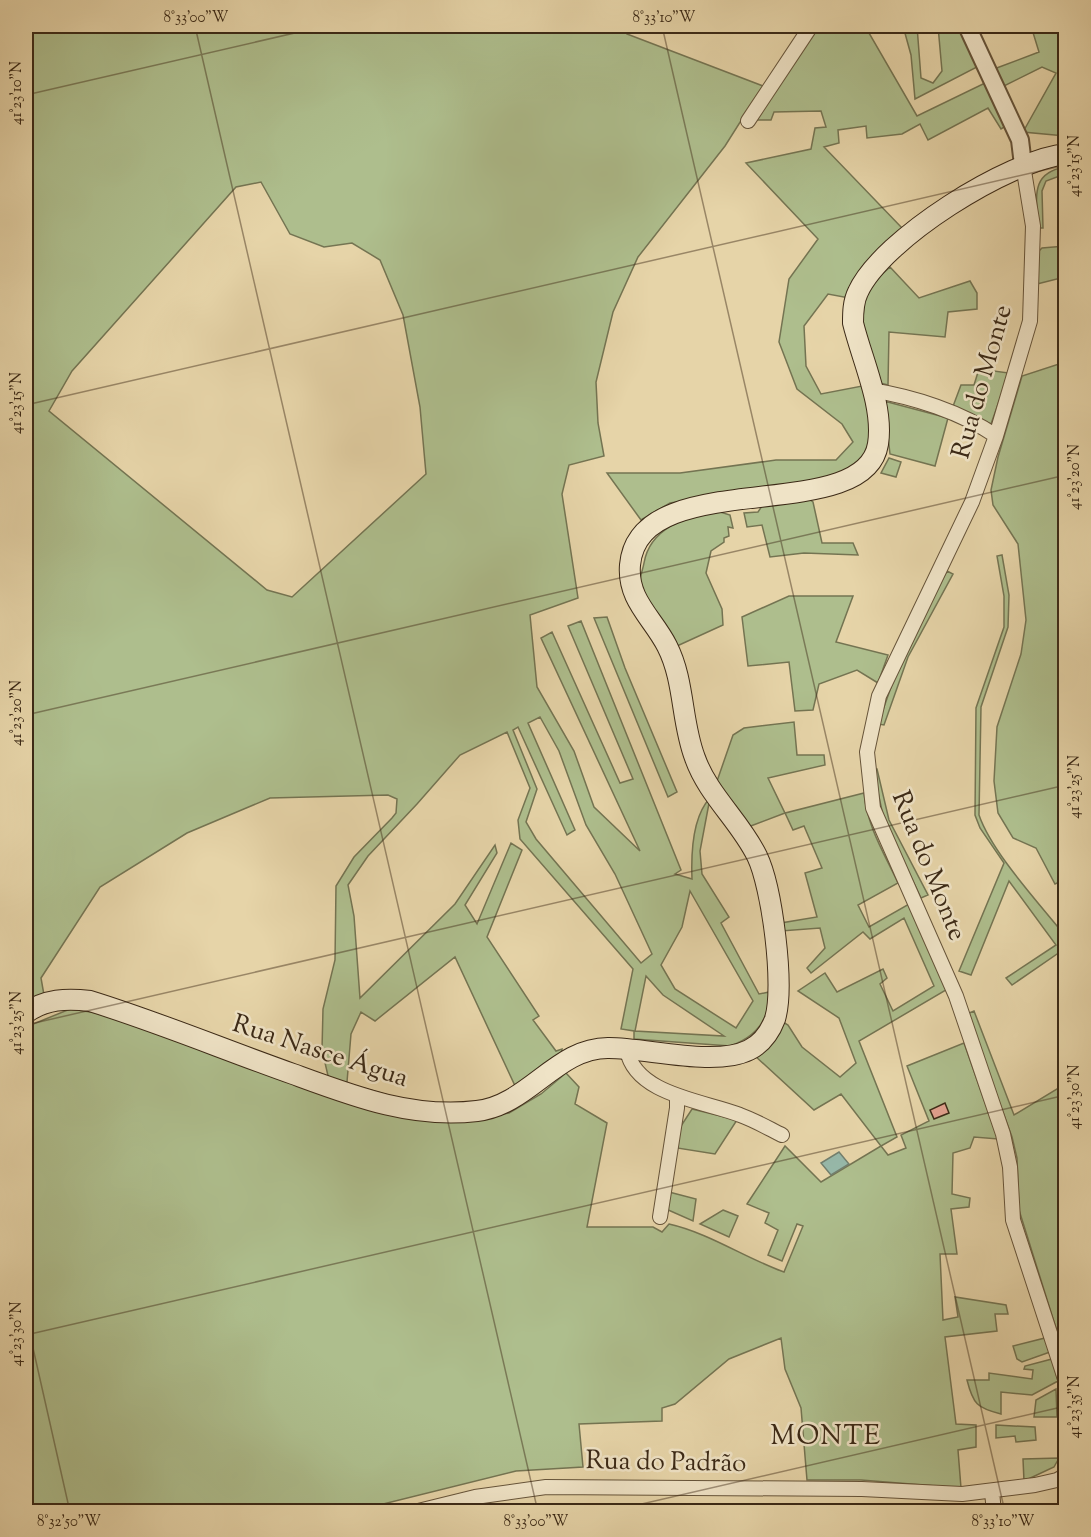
<svg xmlns="http://www.w3.org/2000/svg" width="1091" height="1537" viewBox="0 0 1091 1537" font-family="'Sorts Mill Goudy',serif">
	<style>
		.green { fill: #aebe8d; stroke: #747452; stroke-width: 1.5; fill-rule: evenodd }
		.water { fill: #96b8a9; stroke: #727f6e; stroke-width: 1.5 }
		.building { fill: #e2a18f; stroke: #3b2916; stroke-width: 1.5 }
		.lines { fill: none; stroke-linecap: round; stroke-linejoin: round }
		.minor-casing { stroke: #66543a; stroke-width: 16 }
		.tertiary-casing { stroke: #66543a; stroke-width: 20 }
		.secondary-casing { stroke: #3b2916; stroke-width: 22 }
		.minor { stroke: #efe3c6; stroke-width: 14 }
		.tertiary { stroke: #efe3c6; stroke-width: 16 }
		.secondary { stroke: #efe3c6; stroke-width: 20 }
		.ticks { fill: none; stroke: #3b2916; stroke-width: 1.5; stroke-opacity: 0.45 }
		.labels { text-anchor: middle; dominant-baseline: central; stroke-width: 5; stroke-linejoin: round; paint-order: stroke }
		.street-label { font-size: 26px; fill: #3b2916; stroke: #efe3c6 }
		.neighbourhood-label { font-size: 27px; letter-spacing: 1.5px; fill: #3b2916; stroke: #efe3c6 }
		.neatline { fill: none; stroke: #3b2916; stroke-width: 2 }
		.ticks-label { font-size: 15px; text-anchor: middle; fill: #3b2916 }
	</style>
	<rect width="100%" height="100%" fill="#e6d4a8"/>
	<filter id="stains"><feTurbulence type="fractalNoise" baseFrequency=".00333" numOctaves="4"/><feColorMatrix values="0 0 0 0 .2 0 0 0 0 .09 0 0 0 0 .02 0 0 0 .5 -.17"/></filter>
	<radialGradient id="worn" r=".72"><stop offset=".6" stop-color="#630" stop-opacity="0"/><stop offset="1" stop-color="#630" stop-opacity=".3"/></radialGradient>
	<path class="green" d="M26,26H629L627,34L763,86L725,146L638,257L613,312L596,382L598,423L604,456L569,465L562,494L578,598L530,615L537,687L574,751L594,807L640,851L541,638L552,632L620,783L633,779L568,626L581,621L681,870L675,874L692,879C691,853 692,817 710,798L700,851L702,874L729,917L721,923L759,994L769,992C770,1019 756,1037 730,1046L634,1039V1031L621,1029L633,969L520,839L518,820L530,788L507,732L460,755L417,804L368,856L348,885L354,916L360,998L455,904L495,845L497,853L465,905L477,924L511,843L522,850L487,937L539,1016L533,1020L556,1051L562,1049L561,1056L517,1090L455,957L375,1021L361,1012L351,1034L347,1082L339,1085L329,1080L322,1050L323,1009L335,960L336,886L354,857L392,818L396,813L397,799L388,795L270,798L187,833L100,887L41,978L44,995L26,1006ZM261,182L290,234L324,247L352,243L380,260L403,315L420,407L426,474L292,597L267,590L49,411L72,371L236,187ZM540,717L559,751L586,825L615,874L652,954L641,963L536,839L526,822L537,789L513,730L518,727L567,835L575,830L528,723ZM690,891L753,1001L736,1028L675,989L661,965L682,927ZM646,976L663,995L724,1036L635,1031Z
		M818,26H865L917,116L985,83L1006,126L1001,129L988,108L928,140L920,124L902,134L867,138L866,126L838,130L839,143L824,147L903,229L849,298L828,294L804,326L806,366L821,394L862,386C875,433 883,461 828,479L670,503L641,520L607,473H680L776,460H836L853,442L842,424L797,389L779,342L789,279L818,239L746,163L811,149L815,128L826,127L821,111L774,112L771,120H756Z
		M903,26H917L921,78L933,83L942,71L938,26H959L977,67L915,99L911,55Z
		M1031,26H1065V136L1023,132L1056,73L1042,67L1002,87L994,69L1039,52Z
		M1065,167V174L1046,181L1042,191L1043,228H1038C1037,199 1029,173 1065,167Z
		M1065,246V277L1037,284L1038,252L1042,248Z
		M890,267L919,298L970,281L977,293V309L948,312L945,337L889,332L888,385L876,382L859,312L869,286Z
		M1065,362L1066,879L1055,884L1036,848L1013,838L998,813L994,781L997,727L1021,654L1026,620L1018,544L993,505L991,490L998,457L1022,376Z
		M979,369L1009,373L991,424L952,409L961,385H974Z
		M884,401L948,418L935,466L890,454Z
		M889,458L901,462L896,477L881,473Z
		M803,495L813,502L822,543H853L858,555L804,553L770,557L762,525L747,527L744,513L758,512L764,503Z
		M717,511L730,515L733,528L728,527L729,536L724,538V542L711,551L706,573L722,609L723,625L677,646C665,628 642,604 640,582C640,576 643,569 644,563C650,528 685,517 717,511Z
		M1002,555L1009,595L1008,627L981,707L979,815C992,853 1040,904 1066,937L1065,953L1060,952L1012,985L1006,978L1056,945L1009,881L971,975L959,971L1004,863L980,828L975,815L976,708L1004,627V596L997,556Z
		M947,571L953,574L908,657L884,725L878,724L902,656Z
		M789,596H853L836,642L888,655L878,683L857,670L819,684L813,710L795,711L789,662L748,666L742,617Z
		M607,617L625,668L677,792L668,797L594,618Z
		M794,722L797,755H824L825,765L768,778L785,813L864,793C867,826 884,853 898,883L858,905L869,927L909,904L946,990L859,1041L897,1137L881,1146L888,1155L906,1148L901,1135L929,1121L907,1066L964,1043L998,1139L974,1137L970,1148L953,1153L952,1194L970,1198L969,1207L951,1209L957,1254H940L943,1320L958,1317L955,1297L1006,1305L1008,1314H995L997,1331L945,1337L956,1424L976,1425V1447L958,1450L961,1488L861,1480H807L801,1408L785,1369L781,1338L729,1359L675,1404L662,1408V1421L579,1424L583,1467L516,1471L355,1511H26V1027L70,1009L104,1014L472,1119L509,1113L541,1094L566,1073L579,1087L575,1104L607,1123L587,1227H653L662,1232L669,1224C709,1233 745,1258 784,1272L803,1226L797,1224L782,1261L768,1255L778,1230L765,1223L769,1213L747,1204L785,1146L821,1182L881,1146L841,1094L814,1110L754,1055L783,1022L788,1025L802,1047L840,1077L856,1063L839,1018L798,991L825,973L837,992L883,969L887,978L880,984L893,1011L934,986L904,918L870,939L863,932L811,973L807,968L825,948L820,928L781,931V923L817,917L805,873L822,868L804,826L793,830L785,813L748,827L716,784L733,735L744,728Z
		M873,769H877L889,820L928,895L921,898L884,820Z
		M974,1011L1014,1115L1065,1084V1357L1019,1210L1017,1158L1012,1137L967,1014Z
		M692,1109L737,1120L715,1154L677,1148L681,1126Z
		M669,1192L696,1199L693,1221L666,1209Z
		M723,1210L738,1216L729,1237L700,1224Z
		M1045,1338L1050,1352L1022,1362L1017,1359L1013,1346Z
		M1052,1359L1058,1381L1032,1395L1001,1392V1414C977,1408 973,1404 967,1380H989V1373L1032,1379L1033,1370L1024,1369L1025,1366Z
		M1056,1389L1057,1417H1034L1036,1400Z
		M996,1425L1035,1427L1036,1440L1016,1442L1015,1436L996,1438Z
		M1059,1458L1054,1467L1024,1481L1023,1459Z"/>
	<path class="water" d="M839,1152L849,1164L831,1175L821,1163Z"/>
	<path class="building" d="M945,1103L949,1113L934,1119L930,1110Z"/>
	<g class="lines">
		<g class="minor-casing">
			<path id="minor" d="M748,121L811,26
				M1023,165L1033,226L1030,321L996,436L972,502L879,696L867,752L873,808L956,996L1003,1134L1010,1167L1013,1220L1066,1382
				M871,390C914,397 961,412 996,436
				M627,1050C635,1095 705,1101 740,1115C754,1120 768,1128 782,1135
				M660,1217L677,1108V1096
				M992,1492L994,1512
				M414,1512L475,1497L546,1487L862,1489L962,1494L1035,1485L1057,1480L1066,1475"/>
		</g>
		<g class="tertiary-casing">
			<path id="tertiary" d="M967,26L1020,140L1023,165"/>
		</g>
		<g class="secondary-casing">
			<path id="secondary" d="M26,1013C45,999 67,998 90,1001C158,1022 225,1050 293,1074C353,1096 412,1119 477,1111C529,1105 557,1047 609,1048C647,1048 715,1067 749,1050C761,1044 770,1032 775,1019C785,986 772,887 757,856C740,821 708,795 695,758C681,722 685,681 667,646C653,618 627,600 630,565C639,463 865,528 878,444C884,406 862,360 853,323C853,313 853,302 858,292C882,239 1009,160 1066,154"/>
		</g>
		<use href="#minor" class="minor"/>
		<use href="#tertiary" class="tertiary"/>
		<use href="#secondary" class="secondary"/>
	</g>
	<path class="ticks" d="M195,26L538,1512M662,26L1005,1512M26,95L325,26M26,405L1066,165M26,715L1066,475M26,1025L1066,785M26,1317L70,1512M26,1335L1066,1095M607,1512L1066,1406"/>
	<g class="labels">
		<g class="street-label">
			<text transform="translate(983 382) rotate(-74)">Rua do Monte</text>
			<text transform="translate(928 866) rotate(68)">Rua do Monte</text>
			<text transform="translate(320 1052) rotate(18)">Rua Nasce Água</text>
			<text transform="translate(666 1463) rotate(1)">Rua do Padrão</text>
		</g>
		<g class="neighbourhood-label">
			<text x="826" y="1437">MONTE</text>
		</g>
	</g>
	<rect width="1091" height="1537" fill="none" stroke="#e6d4a8" stroke-width="66"/>
	<rect x="33" y="33" width="1025" height="1471" class="neatline"/>
	<g class="ticks-label">
		<text x="196" y="22">8°33'00"W</text>
		<text x="664" y="22">8°33'10"W</text>
		<text transform="translate(16 93) rotate(-90)" y="5">41°23'10"N</text>
		<text transform="translate(1074 166) rotate(-90)" y="5">41°23'15"N</text>
		<text transform="translate(16 403) rotate(-90)" y="5">41°23'15"N</text>
		<text transform="translate(1074 477) rotate(-90)" y="5">41°23'20"N</text>
		<text transform="translate(16 713) rotate(-90)" y="5">41°23'20"N</text>
		<text transform="translate(1074 787) rotate(-90)" y="5">41°23'25"N</text>
		<text transform="translate(16 1023) rotate(-90)" y="5">41°23'25"N</text>
		<text transform="translate(1074 1097) rotate(-90)" y="5">41°23'30"N</text>
		<text transform="translate(16 1334) rotate(-90)" y="5">41°23'30"N</text>
		<text transform="translate(1074 1407) rotate(-90)" y="5">41°23'35"N</text>
		<text x="69" y="1526">8°32'50"W</text>
		<text x="536" y="1526">8°33'00"W</text>
		<text x="1003" y="1526">8°33'10"W</text>
	</g>
	<rect width="100%" height="100%" filter="url(#stains)"/>
	<rect width="100%" height="100%" fill="url(#worn)"/>
</svg>
